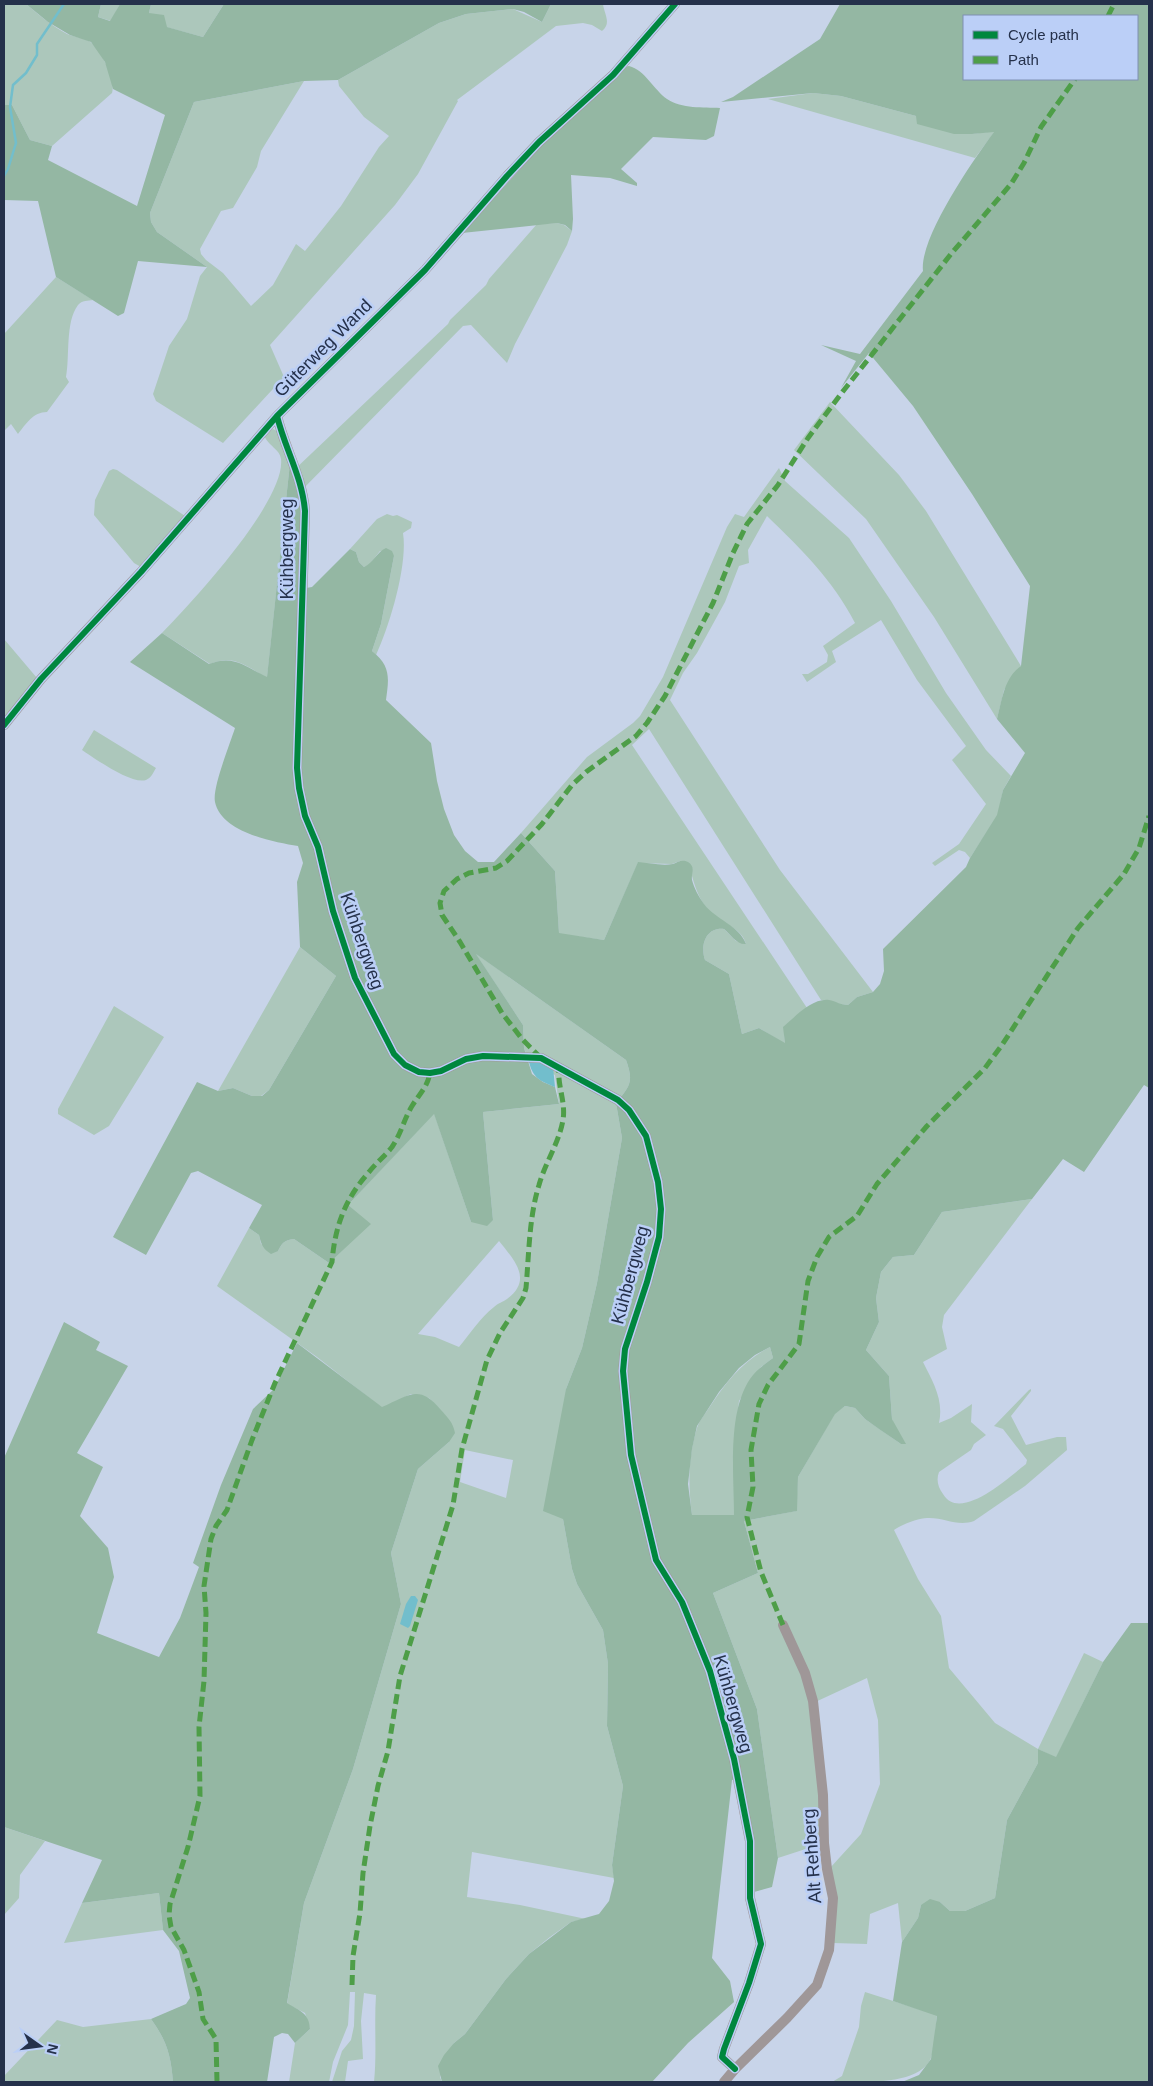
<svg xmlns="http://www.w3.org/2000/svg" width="1153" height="2086" viewBox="0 0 1153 2086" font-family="Arial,sans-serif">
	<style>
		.green { fill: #acc7bb; fill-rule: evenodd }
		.forest { fill: #94b7a3; fill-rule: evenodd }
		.water { fill: #72becc }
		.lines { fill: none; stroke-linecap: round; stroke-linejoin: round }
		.stream { stroke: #72becc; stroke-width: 2.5 }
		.minor { stroke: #9f9798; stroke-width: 10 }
		.quiet { stroke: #4e9e48; stroke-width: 5; stroke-dasharray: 10 5; stroke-linecap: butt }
		.cycleway-casing { stroke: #bbcff7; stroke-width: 9 }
		.cycleway { stroke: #00873e; stroke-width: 6 }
		.labels { text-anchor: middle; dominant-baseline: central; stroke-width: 5; stroke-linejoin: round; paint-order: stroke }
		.street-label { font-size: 18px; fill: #25314b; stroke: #bbcff7 }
	</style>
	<rect width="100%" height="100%" fill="#c8d4e9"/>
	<path class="green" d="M4,4H26C39,15 52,26 67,34C74,37 82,37 89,41C101,49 116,80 112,93L52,146L30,140L12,105H4Z
		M101,4H120L111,21L98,17Z
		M151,4H224L203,37L166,27L149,13Z
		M551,4H603C604,14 612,23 602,31L592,25L583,23L556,26L457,100L458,101L418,174L395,205L270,345L284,377L223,443L156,401L153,394L169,346L187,319L200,276L207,267L157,232L151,222L150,213L194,102L304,81L261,151L257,167L233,208L221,211L200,249L201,254L206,260L223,273L251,306L273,285L296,244L305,251L341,206L379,147L389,136L364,117L339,86L338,80L439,23L466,14L513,9L542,22Z
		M813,93L841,96L916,116L972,134L995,131L975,158L768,99Z
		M557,223L564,225L572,231L567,245L515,344L507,363L471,325L463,326L300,492L293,471L448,324L450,320L486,285L489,279L537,224Z
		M56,277L93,300C88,301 82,300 78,305C65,322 70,357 66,377L69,382L47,412C33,412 26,424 18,434L11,424L4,431V334Z
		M830,402L899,475L926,511L1021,666L1004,690L997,719L934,617L866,519L794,450Z
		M273,429L277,431L290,463L267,678C246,666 234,654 210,664L162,633C191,603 286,501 281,459C280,449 268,446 264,435Z
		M779,468L785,481L849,538L891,601L946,693L986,750L1011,776L1003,790L998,815L970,858L965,852L959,850L935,866L932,863L959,844L986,804L952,760L966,746L917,680L881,620L832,651L836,662L807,682L802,674H808L827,662L828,655L823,646L855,623C833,580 801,549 767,516L748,550L749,563L739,566L725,602L697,653L683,673L670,700L780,870L873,992L857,997L848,1005C838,1005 831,1000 821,1000L649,729L632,745L807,1008L784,1027L785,1044L759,1028L742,1034L729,974L705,960C700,945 706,927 724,929L736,941L746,944C742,928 723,924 712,914C701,904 696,890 692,876C690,871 684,865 680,861L672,864L638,863L604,940L559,934L555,871L521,833L587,757L633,723L640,716L663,677L727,527L735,514L744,517Z
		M113,469L117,470L185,516L141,567L134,563L94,515L95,500L109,471Z
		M387,514L393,516L397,515L412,522L411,528L403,533C408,564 390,625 376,655L372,651L381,624L394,556L380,551L369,565L364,567L359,562L356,552L350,549L377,519Z
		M4,639L37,678L4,719Z
		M94,730L156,768C153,773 151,778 146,780C132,785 94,758 82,750Z
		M300,947L336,976L269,1090L261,1096H252L233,1088L218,1091Z
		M475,953L626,1060C634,1082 630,1086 616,1103L622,1138L597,1283L582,1348L566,1389L563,1519L572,1569L577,1584L603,1630L608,1664L607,1726L623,1786L612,1865L614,1878L472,1852L467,1897L520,1905L586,1919L571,1922L550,1937L529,1954L506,1979L465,2034L454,2043L440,2077L442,2082H374C377,2053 374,2024 376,1995L364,1993L361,2021L363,2059L348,2061L345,2082H332L342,2051L351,2040L354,2026L355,1992H350L348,2025L333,2062L329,2082H289L295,2043L310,2029L305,2013L287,2004L304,1903L353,1769L401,1604L391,1553L418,1469L449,1442L445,1415L429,1398L411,1394L382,1408L317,1357L217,1286L249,1228L259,1235L261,1244L278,1251C282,1243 284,1240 294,1239L329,1263L348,1205L434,1113L471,1222L493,1220L483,1112L559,1104L555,1075L529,1062L524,1048L523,1025ZM499,1241C513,1259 534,1279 507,1299C503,1302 498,1303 494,1307C480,1318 470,1334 459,1347L435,1337L418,1334ZM465,1450L513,1460L506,1498L460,1482Z
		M114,1006L164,1037L109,1126L94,1135L58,1114V1109Z
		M1032,1199L944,1315L942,1327L947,1349L923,1362C933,1382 944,1400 939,1423L951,1418L972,1404L971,1422L986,1435L974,1444L971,1450L939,1472C936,1480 938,1487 943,1494C960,1523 1009,1477 1026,1464L1027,1460L1003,1429L994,1426L1029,1390L1031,1389V1391L1011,1416L1026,1445L1057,1437H1066L1067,1450L1025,1486L974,1521C957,1527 944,1517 927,1518C918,1518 901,1525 894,1530L918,1579L941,1616L949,1668L995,1723L1038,1749L1084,1653L1103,1662L1056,1758L1038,1749V1763L1007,1820L995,1898L965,1911H950L940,1902L921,1905L918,1918L902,1942L898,1903L870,1914L867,1944L833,1943L830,1868L861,1834L880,1784L878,1720L867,1678L811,1704L818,1764L821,1844L778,1858L757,1709L713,1593L758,1573L744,1521L796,1511L798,1477L835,1413L845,1406L855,1408L865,1419L901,1444L892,1419L889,1376L866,1350L879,1322L876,1298L881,1272L893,1257L914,1255L942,1212Z
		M770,1347L773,1358L761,1367L739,1401L735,1433L734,1515H692C688,1485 688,1457 697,1428C699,1421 705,1414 709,1408C726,1382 743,1361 770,1347Z
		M4,1827L45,1841L20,1875L19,1898L4,1915Z
		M159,1893L163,1930L64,1943L82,1903Z
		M865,1992L937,2015C935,2029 936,2045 931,2058C920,2086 860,2082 832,2082L842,2076L859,2027L861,2006Z
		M151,2019C167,2041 171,2056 173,2082H4V2076L57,2020L83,2027Z"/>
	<path class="forest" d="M26,4H101L98,17L110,21L120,4H151L149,13L164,15L167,27L203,37L224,4H551L542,22L524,12L513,9L466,14L439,23L338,80L304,81L194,102L150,213L151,222L157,232L207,267L138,261L124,313L118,316L56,277L38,201L4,200V105H12L30,140L52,146L48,160L137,206L165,115L113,89L105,62L91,42L70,35L48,22Z
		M840,4H1149V1088L1144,1085L1084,1172L1063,1159L1032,1199L942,1212L914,1255L893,1257L881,1272L876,1298L879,1322L866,1350L889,1376L892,1419L906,1444H901L879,1429L865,1419L855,1408L845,1406L835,1414L798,1477L797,1511L744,1521L758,1573L713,1593L757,1709L778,1858L772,1887L754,1892L741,1778L732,1780L712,1958L730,1981L734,2002L688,2043L652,2082H442L438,2066L444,2055L454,2043L465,2034L506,1979L529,1954L571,1922L599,1914L609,1901L614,1881L612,1865L623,1786L607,1726L608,1664L603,1630L577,1584L572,1569L563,1519L543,1511L566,1389L582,1348L597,1283L622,1138L616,1103C630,1086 634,1082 626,1060L476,954L523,1025L524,1048L532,1074L543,1082L555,1087L559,1104L483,1112L493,1220L487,1226L471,1222L434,1114L348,1205L371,1224L329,1263L294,1239C284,1240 282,1243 278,1251L271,1254C263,1249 261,1244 259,1235L249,1228L262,1205L198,1171L191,1173L146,1255L113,1237L197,1082L218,1091L233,1088L252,1096H262L269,1090L336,976L300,947L297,882L303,863L298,846C273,842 221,832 215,802C212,788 230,744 235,728L130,662L162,633L209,664C235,654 245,667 267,677L290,463L302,511L300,589L312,587L350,549L356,552L359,562L364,567C373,563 377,552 386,548L392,551L394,556L381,624L372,651C391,666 389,678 386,700L431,743L437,781L444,809L454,835L465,851L478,862H494L521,833L555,871L559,933L604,940L638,862C649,863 662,866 673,864C678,862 682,859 688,862C696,867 691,873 692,880C694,888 699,897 704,904C716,920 739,925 746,944C737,945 731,935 724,929C706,927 700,945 705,960L729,974L742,1034L759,1028L785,1043L783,1027C795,1017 812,998 829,1000C836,1001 840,1005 848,1005L857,997L873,992L880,984L884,971L883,949L966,867L970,858L997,815L1003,790L1025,753L997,719C1002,700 1004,678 1021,666L1030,586L972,494L913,406L869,353L841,388L856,361L821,345L860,354L923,271C919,238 974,159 994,132L972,134H954L917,124L916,116L841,96L813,93L721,102L733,97L820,39ZM964,16H1137V79H964ZM770,1347L773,1358C765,1364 756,1370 750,1379C727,1413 734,1474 734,1515H692L688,1484L692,1449L697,1426L719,1392L739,1368L755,1355Z
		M629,66C645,70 654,90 667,99C682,109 703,107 720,108L714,136L706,140L653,137L621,169L637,183V186L610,178L571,175L573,219L572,231L565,225L557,223L462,233L542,145L624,67Z
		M64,1322L100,1342L96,1350L128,1366L77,1453L103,1467L80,1516L108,1548L114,1577L97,1633L159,1657L180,1618L199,1567L193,1563L221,1485L253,1409L274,1389L297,1343L382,1407C408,1396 419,1383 441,1410C448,1418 453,1422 455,1433L449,1442L418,1469L391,1553L401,1604L353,1769L304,1903L287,2003C300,2011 309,2013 310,2029L295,2043L288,2034L282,2033L274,2037L267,2082H173C171,2056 167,2041 151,2019L186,2004L190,1998L179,1951L163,1930L159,1893L82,1903L102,1860L4,1827V1458Z
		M1131,1623H1149V2082H902L919,2075L931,2059L937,2016L893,2001L902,1942L918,1918L921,1905L930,1899L940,1902L950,1911H965L995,1898L1007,1820L1038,1763V1749L1056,1757L1103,1662Z"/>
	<path class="water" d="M529,1062L541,1063L553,1067L555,1087C540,1081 533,1078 529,1062Z
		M411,1596H415L418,1600L410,1626L408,1628L400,1624L406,1604Z"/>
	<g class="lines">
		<path class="stream" d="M4,176L8,169L16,143L10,107L13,85L26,73L37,55V44L64,4"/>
		<path class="minor" d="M277,416C285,449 302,476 305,511L297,768L299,788L305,816L318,847L333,911L355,978L394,1054L405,1065L419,1072L430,1073L441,1071L466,1059L483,1056L541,1058L618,1100L629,1110L646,1136L658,1182L661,1209L659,1237L647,1282L625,1349L623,1371L631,1455L656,1560L682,1602L710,1671L734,1759L750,1841V1898L761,1944L749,1983L724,2049L722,2057L735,2069
			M4,725L41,679L141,572L277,416L425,270L507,176L539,142L613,75L675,4
			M724,2082L735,2069L787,2018L817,1985L829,1950L833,1898L827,1869L824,1843L823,1795L813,1701L805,1673L783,1625"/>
		<path class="quiet" d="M1108,16L1114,4
			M541,1058L522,1039L502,1013L460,942L442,915L440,903L444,891L457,879L469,873L496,868L507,861L542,824L572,785L586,772L636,736L647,723L665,696L713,603L733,553L747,524L778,485L808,438L844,390L951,254L1011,184L1024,163L1041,127L1075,79
			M783,1625L761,1572L747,1517L753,1487L751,1450L759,1404L768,1385L799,1344L808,1281L817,1257L829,1237L857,1216L877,1184L927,1126L985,1068L1002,1045L1078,928L1124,874L1139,848L1149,816
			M352,1985L353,1956L360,1913L363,1873L370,1826L378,1786L388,1751L400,1676L453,1505L462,1449L487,1360L500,1333L523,1298L526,1288C529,1254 529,1217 539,1185C545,1163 559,1143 563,1120C566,1102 557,1085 559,1067
			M217,2082L216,2039L203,2019L199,1992L184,1950L171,1927L169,1915L170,1904L188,1847L200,1796L199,1727L204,1681L206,1613L204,1586L211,1539L216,1526L227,1510L252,1440L275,1383L332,1262C335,1226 345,1199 369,1172C376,1163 385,1156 392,1147C401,1134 404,1119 412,1106C420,1093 427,1088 430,1073"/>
		<g class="cycleway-casing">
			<path id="cycleway" d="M277,416C285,449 302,476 305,511L297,768L299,788L305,816L318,847L333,911L355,978L394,1054L405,1065L419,1072L430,1073L441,1071L466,1059L483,1056L541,1058L618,1100L629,1110L646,1136L658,1182L661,1209L659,1237L647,1282L625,1349L623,1371L631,1455L656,1560L682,1602L710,1671L734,1759L750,1841V1898L761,1944L749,1983L724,2049L722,2057L735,2069
				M4,725L41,679L141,572L277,416L425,270L507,176L539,142L613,75L675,4"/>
		</g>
		<use href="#cycleway" class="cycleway"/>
	</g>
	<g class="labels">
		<g class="street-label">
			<text transform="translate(323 348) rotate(-45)">Güterweg Wand</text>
			<text transform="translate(287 549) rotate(-90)">Kühbergweg</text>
			<text transform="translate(362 941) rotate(71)">Kühbergweg</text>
			<text transform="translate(630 1275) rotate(-75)">Kühbergweg</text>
			<text transform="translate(733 1704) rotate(74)">Kühbergweg</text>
			<text transform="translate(812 1856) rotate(-94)">Alt Rehberg</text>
		</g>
	</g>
	<rect width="1153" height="2086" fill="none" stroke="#25314b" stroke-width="10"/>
	<rect x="963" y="15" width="175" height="65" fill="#bbcff7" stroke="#7f90b2"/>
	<rect x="973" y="31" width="25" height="8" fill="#00873e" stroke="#7f90b2"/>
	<text x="1008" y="40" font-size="15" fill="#25314b">Cycle path</text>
	<rect x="973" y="56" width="25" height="8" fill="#4e9e48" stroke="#7f90b2"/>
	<text x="1008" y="65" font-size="15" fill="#25314b">Path</text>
	<g transform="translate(40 2046) rotate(104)" stroke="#bbcff7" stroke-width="4" paint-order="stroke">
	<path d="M0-4L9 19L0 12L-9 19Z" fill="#25314b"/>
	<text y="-8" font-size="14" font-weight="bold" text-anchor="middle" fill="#25314b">N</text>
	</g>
</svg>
